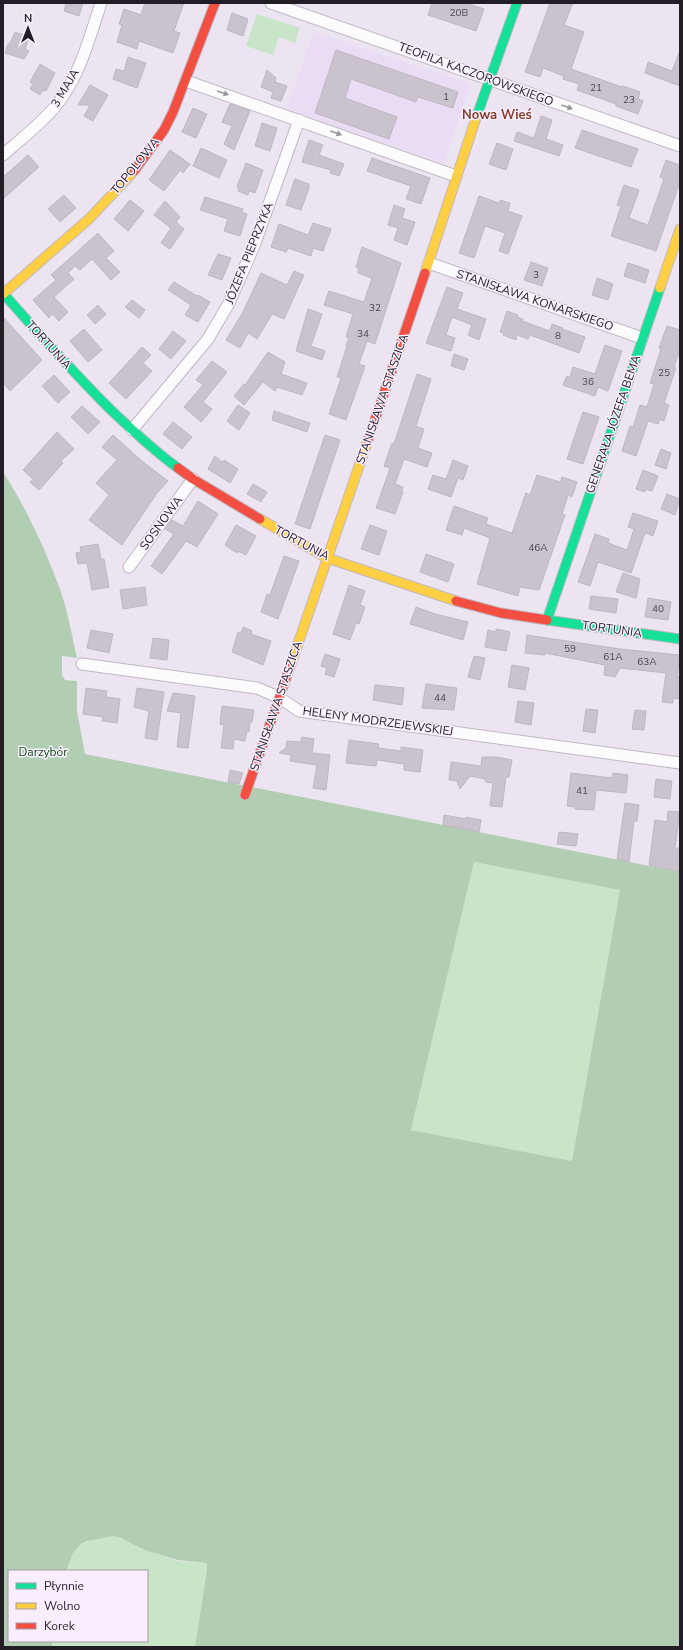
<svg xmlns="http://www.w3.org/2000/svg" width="683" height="1650" viewBox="0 0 683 1650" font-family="'Nunito Sans',sans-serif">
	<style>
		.built { fill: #ebdcf5 }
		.green { fill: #c8e5c8 }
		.forest { fill: #b2ceb2; fill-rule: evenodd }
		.building { fill: #cac3ce; stroke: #beb7c2 }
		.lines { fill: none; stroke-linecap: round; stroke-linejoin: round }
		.street-casing { stroke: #bfb9c3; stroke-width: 13 }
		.fast-casing { stroke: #bfb9c3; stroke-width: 11 }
		.slow-casing { stroke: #bfb9c3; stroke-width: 11 }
		.jam-casing { stroke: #bfb9c3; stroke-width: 11 }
		.street { stroke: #fcfbfd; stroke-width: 11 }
		.fast { stroke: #16e098; stroke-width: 9 }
		.slow { stroke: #ffcf43; stroke-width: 9 }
		.jam { stroke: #f24e42; stroke-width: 9 }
		.oneway { fill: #9a979c }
		.labels { text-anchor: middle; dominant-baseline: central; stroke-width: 3; stroke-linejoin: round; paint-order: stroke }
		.number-label { font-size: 10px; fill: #4d4650 }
		.street-label { font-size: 12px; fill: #231d26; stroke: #f8eefe }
		.park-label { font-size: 12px; fill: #134f12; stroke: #f8eefe }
		.neighbourhood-label { font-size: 13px; font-weight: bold; fill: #843e2c; stroke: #f8eefe }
	</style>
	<rect width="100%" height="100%" fill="#ede4f2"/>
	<path class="built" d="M314,32L471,84L444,163L286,110Z"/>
	<path class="green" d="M257,14L300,28L295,43L279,37L273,55L246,46Z
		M474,862L620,890L572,1161L411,1130Z
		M113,1536L129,1541L147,1551L178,1561L207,1563V1569L195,1647H52V1641H147V1571H66C74,1542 85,1540 113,1536Z"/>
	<path class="forest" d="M3,472C27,509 46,551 61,592C68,613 72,636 77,658L62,656V675L65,680L77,681V711L85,754L680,872V1647H195L207,1569V1563L178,1560L147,1551L121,1538L113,1536L87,1541L81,1544L73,1553L66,1571H9V1641H52V1647H3ZM474,862L620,890L572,1161L411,1130Z"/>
	<path class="building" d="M66,3H83L79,16L64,11Z
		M145,3H184L174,31L180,33L173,53L139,41L137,49L117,42L122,25L119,24L124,9L141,15Z
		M432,3H465L484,9L476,31L428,15Z
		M550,3H573L564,25L584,32L571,69L622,87L623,86L640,92L638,99L643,101L638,114L616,106V104L577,90L579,84L563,79L564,76L543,68L540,77L525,72Z
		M232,13L248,19L243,36L227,30Z
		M15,32L29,37L25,49L29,51L24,59L5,53L8,44H10Z
		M336,50L458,92L453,108L418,97L416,102L351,79L345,98L397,117L389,139L315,113Z
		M679,53H680V86L645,73L648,62L672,71Z
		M128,57L146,63L137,88L113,79L116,69L124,71Z
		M40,64L55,73L46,91L43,90L40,95L30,89L33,84L30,82Z
		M267,70L276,78L275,82L287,86L281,101L271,98L273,92L261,87Z
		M90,85L108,95L93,121L84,116L90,105H78Z
		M230,104L250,111L234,150L224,144L232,126L222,122Z
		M193,108L207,114L196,138L182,132Z
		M541,116L552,120L546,139L563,145L559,156L514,141L517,132L534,138Z
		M262,123L277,128L270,151L255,146Z
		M582,130L638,149L631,167L575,148Z
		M309,140L323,145L319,155L344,164L339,176L330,173L331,170L302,162Z
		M497,143L513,149L506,170L489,164Z
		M201,148L227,160L219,178L193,166Z
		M170,150L190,164L183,173L180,170L164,191L149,180Z
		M28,155L39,167L3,199V177Z
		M372,158L430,178L421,204L406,199L411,186L367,171Z
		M666,160L680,165V182L656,251L611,236L621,206L617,205L624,185L639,190L629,218L648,225L664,179L660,177Z
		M246,163L263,170L255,193L249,191L248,195L238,191L239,188L237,187Z
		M295,179L309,184V188L301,210L286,205Z
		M64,195L76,208L60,222L48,209Z
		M479,196L499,203L500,200L510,203L508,211L522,216L508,254L499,251L505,233L485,226L474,258L459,253Z
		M205,197L243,209L242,212L247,214L240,236L224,231L228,219L200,210Z
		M130,200L144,211L128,231L114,219Z
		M165,201L180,217L176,222L184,229L170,249L161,243L171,228L154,215Z
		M394,205L405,209L402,218L415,222L407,245L394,240L398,228L388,225Z
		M313,223L331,229L323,251L313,248L311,256L288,248L286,252L271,247L279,224L308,235Z
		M98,233L114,251L106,258L120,272L111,280L92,259L80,270L75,266L68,273L74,279L54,297L68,312L59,321L52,314L49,318L33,300L56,280L51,275Z
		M362,247L401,263L375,344L367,341L359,364L365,366L346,420L329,414L341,378L337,377L347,346L346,345L349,338L346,337L353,314L324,305L329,291L364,302L372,278L358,273L359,269L356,267Z
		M218,254L231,258L222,280L208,275Z
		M531,262L548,268L542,286L524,280Z
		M628,263L649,270L645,283L624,276Z
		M294,271L304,275L284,319L272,314L257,339L248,333L240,348L226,340L243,312L261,273L287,285Z
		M597,278L613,284L608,300L592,295Z
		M174,282L197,296L198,295L210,302L198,322L185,315L191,305L168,290Z
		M447,287L463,293L457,309L486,319L479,340L468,335L472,325L452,317L446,335L455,338L451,351L426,343Z
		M132,300L145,310L139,318L125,307Z
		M98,305L106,314L95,324L87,315Z
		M308,309L322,314L311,346L325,351L322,360L296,351Z
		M507,311L518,315L517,317L523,319L522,321L550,331L552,324L563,328L562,329L585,337L579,353L530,335L528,339L517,335L516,340L503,335L504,333L500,332Z
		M3,317L42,360L10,391L3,383Z
		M667,326L680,330V350L674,367L676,368L664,403L669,405L664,421L660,419L658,424L648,421L636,456L622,451L630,426L633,427L640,405L647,407L654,384L650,383L661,349L659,348Z
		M84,329L102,350L88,362L70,341Z
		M173,331L186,341L171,359L159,349Z
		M605,345L622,351L608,391L598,387L595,396L563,385L567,376L570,377L573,367L595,374Z
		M142,347L151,355L143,363L152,371L126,399L109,383Z
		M268,352L285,362L281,374L307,383L302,395L277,387L275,391L263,382L244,405L234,396L244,384L245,385Z
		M454,354L468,359L464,370L451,366Z
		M212,361L227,372L203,402L212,409L201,422L184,407L203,385L196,380Z
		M417,374L431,379L416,426L424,429L418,448L432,453L427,467L404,459L395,484L403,487L402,491L403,492L395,514L376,508L390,468L384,466L392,443L394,444Z
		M54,375L70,392L58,403L42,386Z
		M238,405L250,413L239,430L227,421Z
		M82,406L100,422L88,434L71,417Z
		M274,411L310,423L307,432L272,420Z
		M583,412L599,417L583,464L567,459Z
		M173,422L192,437L182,449L163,434Z
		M57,432L74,449L61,461L63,463L39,490L30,482L33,479L23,470Z
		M113,435L143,462L168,481L157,493L122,545L89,520L109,495L96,483L117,460L102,447Z
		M325,435L340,440L310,529L295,524Z
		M661,449L671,453L666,469L655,465Z
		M215,456L222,462L224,460L238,469L230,483L208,469Z
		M453,460L468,466L463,480L458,478L451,497L428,489L433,475L446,479Z
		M643,470L658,476L652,491L646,489L645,492L636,489Z
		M537,475L560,482L562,477L577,482L572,497L568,495L562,514L565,515L539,590L520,587L518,596L477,584L490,538L464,528L462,535L446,530L454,506L488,518L486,524L512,533L526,493L530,495Z
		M253,484L267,492L261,502L247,494Z
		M667,494L680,499L675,515L661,509Z
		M198,501L218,514L197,547L186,541L162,574L151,566L174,534L165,529L172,520L183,526Z
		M633,513L658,521L653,536L645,533L631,573L598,562L590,586L578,582L595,534L609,539L608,543L627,550L634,529L628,527Z
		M236,525L256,536L246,555L238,551L237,553L225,545Z
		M370,525L387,531L379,555L361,549Z
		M98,544L101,559H104L109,587L92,590L87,563L78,564L76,553L81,552L80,547Z
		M426,554L454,564L448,582L420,572Z
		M284,556L299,561L278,619L261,612L267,594L270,595Z
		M623,573L640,579L636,598L616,592Z
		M349,585L365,591L360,605L365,607L359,624L356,623L350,640L333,634Z
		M145,587L147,605L123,609L120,590Z
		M591,596L618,599L616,613L589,609Z
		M648,598L671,602L668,620L645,617Z
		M416,607L435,614L468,622L463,640L410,624Z
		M243,627L252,631L251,634L271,641L263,665L232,652L238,632L241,633Z
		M496,629L510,632L506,651L485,647L488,630L496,632Z
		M91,630L113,634L109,653L87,648Z
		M527,635L620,649L680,655L677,677H680V699L673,698V703L662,702L666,673L620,668L615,677L604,675L605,665L545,653V655L525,653Z
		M153,638L169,640L167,660L150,658Z
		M325,654L340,659L334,677L325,674L327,668L321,666Z
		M474,656L485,658L480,680L468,677Z
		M512,665L529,668L525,690L508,687Z
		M426,684L457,688L454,710L422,708Z
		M375,685L404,688L402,705L373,700Z
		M86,688L107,691L106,697L120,699L117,723L102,721L103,717L83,714Z
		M137,688L164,692L157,740L145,738L149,711L134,707Z
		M173,693L195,696L188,748L177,747L181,713L167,711Z
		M518,701L534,703L531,725L515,722Z
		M222,706L254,710L252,722H250L249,732L247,731L245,741L234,739L233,749L221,748L224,725L220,724Z
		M586,709L598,710L595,733L583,731Z
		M635,710L646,711L644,730L632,729Z
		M302,737L314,739L312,753L330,755L326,790L313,788L317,765L290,761L291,755L279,753L286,748L287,741L301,742Z
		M349,740L379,744L378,748L401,751V747L423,750L420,772L404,770V764L377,760L376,766L346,763Z
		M482,757H497L512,760L509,777H506L502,807L490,806L493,783L486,782L485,779L470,776L460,789L457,781L449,780L451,762L481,766Z
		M230,770L243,773L239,784L228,782Z
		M571,773L612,778L613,773L628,775L626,793L596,790L594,810L575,809V807L567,806Z
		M656,779L672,781L670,799L654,797Z
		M625,803L639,805L637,821H634L629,862L617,859Z
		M668,811L680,812L675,848H680V872L649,865L655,820L667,822Z
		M444,815L466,819V817L481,820L479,832L443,825Z
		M559,832L578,834L576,846L557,844Z"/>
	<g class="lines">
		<g class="street-casing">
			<path id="street" d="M271,3L680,146
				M186,81L456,176
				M3,155C20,140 38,126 53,109C79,80 89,39 101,3
				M429,263L642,338
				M132,430L208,339L229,303L254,246L299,120
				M129,567L193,479
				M82,664L257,688L280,698L299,711L680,763"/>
		</g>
		<g class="fast-casing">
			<path id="fast" d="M476,118L517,3
				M3,293C38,333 73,372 111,410C132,430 154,451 178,468
				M547,620L680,639
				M547,620L660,288"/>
		</g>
		<g class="slow-casing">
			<path id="slow" d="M425,273L476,118
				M660,288L680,229
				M3,294L90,218L134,171
				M260,519L327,558L456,601
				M290,667L368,440"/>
		</g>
		<g class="jam-casing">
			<path id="jam" d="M134,171L164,130L173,112L215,3
				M368,440L425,273
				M178,468L193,479L260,519
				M456,601L501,613L547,620
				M245,795L290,667"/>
		</g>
		<use href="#street" class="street"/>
		<use href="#fast" class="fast"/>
		<use href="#slow" class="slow"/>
		<use href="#jam" class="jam"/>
	</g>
	<defs><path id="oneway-solid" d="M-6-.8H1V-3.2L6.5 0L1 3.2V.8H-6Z"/></defs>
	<g class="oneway">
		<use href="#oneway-solid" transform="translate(223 93) rotate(19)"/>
		<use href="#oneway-solid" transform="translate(567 107) rotate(20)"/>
		<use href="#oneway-solid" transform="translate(336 133) rotate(20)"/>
	</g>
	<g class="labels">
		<g class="number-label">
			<text x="459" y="13">20B</text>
			<text x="596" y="88">21</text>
			<text x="446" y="97">1</text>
			<text x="629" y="100">23</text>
			<text x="536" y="275">3</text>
			<text x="375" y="308">32</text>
			<text x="363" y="334">34</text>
			<text x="558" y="336">8</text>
			<text x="664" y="373">25</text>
			<text x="588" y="382">36</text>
			<text x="538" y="548">46A</text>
			<text x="658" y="609">40</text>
			<text x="570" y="649">59</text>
			<text x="613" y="657">61A</text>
			<text x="647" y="662">63A</text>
			<text x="440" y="698">44</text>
			<text x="582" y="791">41</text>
		</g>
		<g class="street-label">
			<text transform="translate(476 74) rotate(20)">TEOFILA KACZOROWSKIEGO</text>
			<text transform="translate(65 88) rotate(-59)">3 MAJA</text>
			<text transform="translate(135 166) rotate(-51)">TOPOLOWA</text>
			<text transform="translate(249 253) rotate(-68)">JÓZEFA PIEPRZYKA</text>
			<text transform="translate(535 300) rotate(19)">STANISŁAWA KONARSKIEGO</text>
			<text transform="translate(49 345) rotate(48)">TORTUNIA</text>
			<text transform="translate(382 399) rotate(-71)">STANISŁAWA STASZICA</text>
			<text transform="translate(613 424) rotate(-71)">GENERAŁA JÓZEFA BEMA</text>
			<text transform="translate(161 523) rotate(-54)">SOSNOWA</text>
			<text transform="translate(302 543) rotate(28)">TORTUNIA</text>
			<text transform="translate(612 629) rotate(8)">TORTUNIA</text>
			<text transform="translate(276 706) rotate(-71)">STANISŁAWA STASZICA</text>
			<text transform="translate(378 721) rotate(8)">HELENY MODRZEJEWSKIEJ</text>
		</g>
		<g class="park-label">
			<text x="43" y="752">Darzybór</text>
		</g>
		<g class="neighbourhood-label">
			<text x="497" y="115">Nowa Wieś</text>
		</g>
	</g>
	<rect width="683" height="1650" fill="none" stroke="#231d26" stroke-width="8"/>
	<rect x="8" y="1570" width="140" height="72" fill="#f8eefe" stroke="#a39aa8"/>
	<rect x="16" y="1583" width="20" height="6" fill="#16e098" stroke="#a39aa8"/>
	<text x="44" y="1590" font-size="12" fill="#231d26">Płynnie</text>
	<rect x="16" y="1603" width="20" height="6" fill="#ffcf43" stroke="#a39aa8"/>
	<text x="44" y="1610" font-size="12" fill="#231d26">Wolno</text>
	<rect x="16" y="1623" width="20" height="6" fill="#f24e42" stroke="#a39aa8"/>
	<text x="44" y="1630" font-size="12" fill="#231d26">Korek</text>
	<g transform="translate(28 28)" stroke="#f8eefe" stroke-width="3" paint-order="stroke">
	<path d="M0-3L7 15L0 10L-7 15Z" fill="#231d26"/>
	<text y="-6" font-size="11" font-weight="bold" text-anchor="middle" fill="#231d26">N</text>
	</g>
</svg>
